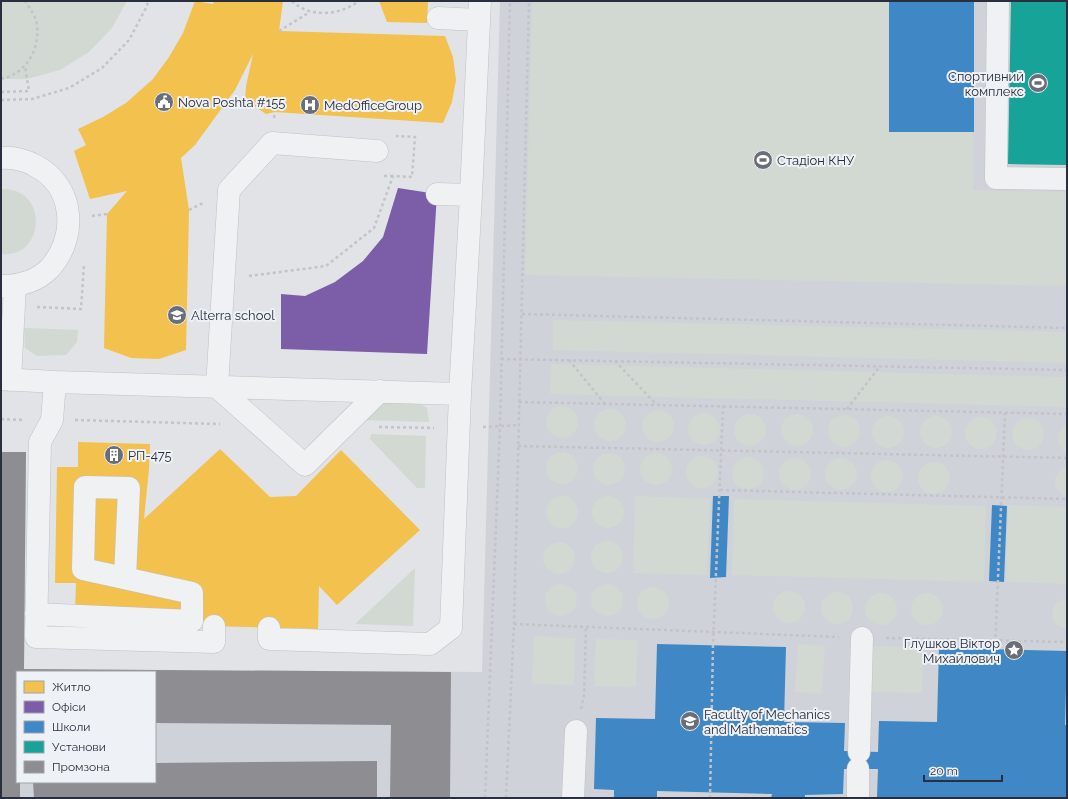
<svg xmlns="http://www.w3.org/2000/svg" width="1068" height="799" viewBox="0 0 1068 799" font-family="Raleway,sans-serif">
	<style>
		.built { fill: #cfd2d9; fill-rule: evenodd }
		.green { fill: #d1d9d2 }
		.homes { fill: #f2c14e }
		.offices { fill: #7b5ea7 }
		.schools { fill: #3f88c5 }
		.public { fill: #17a398 }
		.industry { fill: #8d8d92 }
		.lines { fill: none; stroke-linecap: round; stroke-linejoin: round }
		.minor-casing { stroke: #bfc1c4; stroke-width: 23 }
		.path { stroke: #c3c4c9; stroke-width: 2.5; stroke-dasharray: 3 3; stroke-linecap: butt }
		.minor { stroke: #f0f1f3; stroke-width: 22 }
		.labels { text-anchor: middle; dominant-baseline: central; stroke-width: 4; stroke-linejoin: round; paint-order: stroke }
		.poi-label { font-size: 13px; fill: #292f3e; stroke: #eef1f5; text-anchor: start }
	</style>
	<rect width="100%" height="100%" fill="#e1e3e6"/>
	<path class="built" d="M500,1H1067V798H1V452H26L24,669L482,672ZM17,672H155V782H17Z"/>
	<path class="green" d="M1,1H127L112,28L89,52L60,70L27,79H1Z
		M532,1H974L973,190L1067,192V286L525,275Z
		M1,189C50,187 45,259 1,254Z
		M553,320L1067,332V363L553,350Z
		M24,328L78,330L77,342L66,355L37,356L25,348Z
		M551,364L1067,377V407L550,394Z
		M388,400H415L427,408L429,422L366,420Z
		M546 422a16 16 0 1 1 32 0a16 16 0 1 1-32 0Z
		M594 425a16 16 0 1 1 32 0a16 16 0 1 1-32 0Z
		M642 426a16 16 0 1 1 32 0a16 16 0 1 1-32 0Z
		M688 429a16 16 0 1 1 32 0a16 16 0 1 1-32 0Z
		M734 430a16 16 0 1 1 32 0a16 16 0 1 1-32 0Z
		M781 430a16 16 0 1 1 32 0a16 16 0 1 1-32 0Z
		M828 431a16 16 0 1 1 32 0a16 16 0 1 1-32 0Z
		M872 432a16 16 0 1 1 32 0a16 16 0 1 1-32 0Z
		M920 432a16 16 0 1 1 32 0a16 16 0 1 1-32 0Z
		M965 433a16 16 0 1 1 32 0a16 16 0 1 1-32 0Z
		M1012 434a16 16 0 1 1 32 0a16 16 0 1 1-32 0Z
		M1067,424V453C1055,445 1055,432 1067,424Z
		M371,434L426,436L425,488H417L370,439Z
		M546 468a16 16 0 1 1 32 0a16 16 0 1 1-32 0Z
		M593 469a16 16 0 1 1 32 0a16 16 0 1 1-32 0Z
		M640 469a16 16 0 1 1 32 0a16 16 0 1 1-32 0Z
		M686 472a16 16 0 1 1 32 0a16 16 0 1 1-32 0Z
		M732 473a16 16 0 1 1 32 0a16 16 0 1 1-32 0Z
		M779 474a16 16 0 1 1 32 0a16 16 0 1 1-32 0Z
		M825 474a16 16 0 1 1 32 0a16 16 0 1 1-32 0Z
		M871 476a16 16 0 1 1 32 0a16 16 0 1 1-32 0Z
		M918 478a16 16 0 1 1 32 0a16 16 0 1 1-32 0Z
		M1064,467H1067V497C1052,491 1051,476 1064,467Z
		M635,496L710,499L707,575L633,573Z
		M592 512a16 16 0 1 1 32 0a16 16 0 1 1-32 0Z
		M546 512a16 16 0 1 1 32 0a16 16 0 1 1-32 0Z
		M734,499L986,506L984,582L732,575Z
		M1008,505L1067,507V584L1006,582Z
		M591 557a16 16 0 1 1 32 0a16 16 0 1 1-32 0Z
		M543 558a16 16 0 1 1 32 0a16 16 0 1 1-32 0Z
		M415,568L413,626L355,624Z
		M591 600a16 16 0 1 1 32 0a16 16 0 1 1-32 0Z
		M545 600a16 16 0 1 1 32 0a16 16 0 1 1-32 0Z
		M637 603a16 16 0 1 1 32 0a16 16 0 1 1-32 0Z
		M773 607a16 16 0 1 1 32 0a16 16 0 1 1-32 0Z
		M821 608a16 16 0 1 1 32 0a16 16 0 1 1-32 0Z
		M865 609a16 16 0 1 1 32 0a16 16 0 1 1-32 0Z
		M911 609a16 16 0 1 1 32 0a16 16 0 1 1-32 0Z
		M1067,598V629C1047,627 1047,602 1067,598Z
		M534,636L575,638L574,685L532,684Z
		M596,639L637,640L636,687L594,686Z
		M798,644L825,646L822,694L795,692Z
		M868,646L923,647L922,693L868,692Z"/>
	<path class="homes" d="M195,1L213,4L214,1H283L279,31L445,36L453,57L456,80L452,102L443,123L275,112L266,114L245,100L246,86L253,54L235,90L195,145L181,158L189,210L186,350L159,359L131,358L104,348L107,214L127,191L90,199L74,151L86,145L78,129L103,117L126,103L153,79L169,57L183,33Z
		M379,1H428L427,23L387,22Z
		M78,442L150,444L149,469L144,519L220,449L270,497L296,496L341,450L420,530L337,605L319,586L318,629L54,622L75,610L76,583H55L57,467H78Z"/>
	<path class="offices" d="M398,188L437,194L427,354L281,349V294L305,296L335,282L363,261L383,237Z"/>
	<path class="schools" d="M889,1H974V132H889Z
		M713,496H729L726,577L710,578Z
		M992,505L1007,506L1004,582L989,581Z
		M657,644L786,647L784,722L845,723L844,751L878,752L879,721L937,722L939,648L1067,651L1065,725H1067V798H892L877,797L878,769H844L843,794L805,795V798H771L772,794L657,791V798H614V790L594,789L596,718L655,719Z"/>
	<path class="public" d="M1011,1H1067V165L1008,164Z"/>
	<path class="industry" d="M1,452H26L24,669L451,672L450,798H390L391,725L155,723V672H17V782H20V798H1Z
		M377,761V798H34L33,782H155V763Z"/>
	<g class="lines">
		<g class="minor-casing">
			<path id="minor" d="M998,1L996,178L1067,179
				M438,18L479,20
				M377,151L272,143L229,190L217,387L305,465L380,391
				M1,158C14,157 25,160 36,166C75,187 78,238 49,269C36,282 18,286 1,286
				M437,194L471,195
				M1,379L55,382L460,394L451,628L430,644L269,639V628
				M10,380L15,286
				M55,382L52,420L40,442L36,637L214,642V626
				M460,394L471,195L480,1
				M36,614L192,621V593L83,569L85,487L129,488L125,578
				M859,752L862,638
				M573,798L576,731
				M858,798V769"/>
		</g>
		<path class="path" d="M292,1C311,19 340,15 359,1
			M279,31L310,12
			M1,79C28,74 42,45 36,20C34,14 29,7 25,1
			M1,92L29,91L25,66
			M1,100L32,99L69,88L102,68L129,40L147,6L148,1
			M274,118L275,112
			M384,176H393
			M189,210L203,203
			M92,216L107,214
			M249,276L326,266L374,228L393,176L412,177L415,137L396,136
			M37,307L81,309L84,264
			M522,314L1067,328
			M501,359L1067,370
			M569,360L604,403
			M615,361L656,404
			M519,402L1067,414
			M847,409L880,366
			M1,419L24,420
			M75,420L220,424
			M379,427L434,428
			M483,427L519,425
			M518,446L1067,458
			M720,490L1067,499
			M514,624L839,637
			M886,638L1067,642
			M995,649L1005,413
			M581,709L584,695L586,627
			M485,798L500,426L510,1
			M506,798L514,624L529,1
			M710,798L713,645L723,406"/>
		<use href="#minor" class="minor"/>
	</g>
	<defs>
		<g id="stadium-disc" transform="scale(1)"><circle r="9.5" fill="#696e79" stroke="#eef1f5"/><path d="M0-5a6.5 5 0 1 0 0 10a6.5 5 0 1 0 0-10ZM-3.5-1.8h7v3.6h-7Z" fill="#fff"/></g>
		<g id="civic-disc" transform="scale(1)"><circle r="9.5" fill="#696e79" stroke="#eef1f5"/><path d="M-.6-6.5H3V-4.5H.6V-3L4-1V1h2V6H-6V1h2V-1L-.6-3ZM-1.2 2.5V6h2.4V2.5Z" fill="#fff"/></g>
		<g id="hospital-disc" transform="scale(1)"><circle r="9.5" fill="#696e79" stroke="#eef1f5"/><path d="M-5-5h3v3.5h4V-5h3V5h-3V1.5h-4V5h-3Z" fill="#fff"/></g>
		<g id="school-disc" transform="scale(1)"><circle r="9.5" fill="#696e79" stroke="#eef1f5"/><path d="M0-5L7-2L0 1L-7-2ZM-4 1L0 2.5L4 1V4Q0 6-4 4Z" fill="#fff"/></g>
		<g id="building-disc" transform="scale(1)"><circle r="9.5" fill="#696e79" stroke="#eef1f5"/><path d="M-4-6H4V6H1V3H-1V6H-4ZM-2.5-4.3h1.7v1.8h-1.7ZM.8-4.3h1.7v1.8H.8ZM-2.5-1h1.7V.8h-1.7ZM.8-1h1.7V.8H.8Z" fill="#fff"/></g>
		<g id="sight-disc" transform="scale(1)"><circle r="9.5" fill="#696e79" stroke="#eef1f5"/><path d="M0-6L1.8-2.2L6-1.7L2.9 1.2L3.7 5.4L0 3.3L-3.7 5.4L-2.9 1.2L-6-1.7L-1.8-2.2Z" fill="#fff"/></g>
		<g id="university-disc" transform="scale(1)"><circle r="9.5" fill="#696e79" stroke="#eef1f5"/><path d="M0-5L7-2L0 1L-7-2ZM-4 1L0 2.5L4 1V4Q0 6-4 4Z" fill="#fff"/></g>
	</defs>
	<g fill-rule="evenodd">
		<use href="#stadium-disc" x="1038" y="83"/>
		<use href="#civic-disc" x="164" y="102"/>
		<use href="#hospital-disc" x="310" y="105"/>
		<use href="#stadium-disc" x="763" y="160"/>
		<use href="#school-disc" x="177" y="315"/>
		<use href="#building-disc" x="114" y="455"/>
		<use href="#sight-disc" x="1014" y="650"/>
		<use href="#university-disc" x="690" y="721"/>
	</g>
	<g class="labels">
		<g class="poi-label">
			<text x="1024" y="76" text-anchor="end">Спортивний<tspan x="1024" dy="15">комплекс</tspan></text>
			<text x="178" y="102">Nova Poshta #155</text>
			<text x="324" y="105">MedOfficeGroup</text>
			<text x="777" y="160">Стадіон КНУ</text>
			<text x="191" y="315">Alterra school</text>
			<text x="128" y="455">РП-475</text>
			<text x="1000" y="643" text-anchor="end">Глушков Віктор<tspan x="1000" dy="15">Михайлович</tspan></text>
			<text x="704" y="714">Faculty of Mechanics<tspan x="704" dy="15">and Mathematics</tspan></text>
		</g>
	</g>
	<rect width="1068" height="799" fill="none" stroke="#292f3e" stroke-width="4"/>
	<rect x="16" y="671" width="140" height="112" fill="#eef1f5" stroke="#9fa3ac"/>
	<rect x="24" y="681" width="20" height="12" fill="#f2c14e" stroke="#9fa3ac"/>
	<text x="52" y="691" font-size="12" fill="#292f3e">Житло</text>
	<rect x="24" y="701" width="20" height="12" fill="#7b5ea7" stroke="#9fa3ac"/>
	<text x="52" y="711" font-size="12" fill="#292f3e">Офіси</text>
	<rect x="24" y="721" width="20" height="12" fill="#3f88c5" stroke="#9fa3ac"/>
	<text x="52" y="731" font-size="12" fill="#292f3e">Школи</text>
	<rect x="24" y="741" width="20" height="12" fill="#17a398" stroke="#9fa3ac"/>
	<text x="52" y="751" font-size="12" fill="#292f3e">Установи</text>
	<rect x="24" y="761" width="20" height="12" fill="#8d8d92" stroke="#9fa3ac"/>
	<text x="52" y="771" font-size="12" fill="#292f3e">Промзона</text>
	<path d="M924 775v6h78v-6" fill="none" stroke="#292f3e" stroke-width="2"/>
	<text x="930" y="775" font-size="12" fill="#292f3e" stroke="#eef1f5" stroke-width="3" paint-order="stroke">20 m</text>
</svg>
